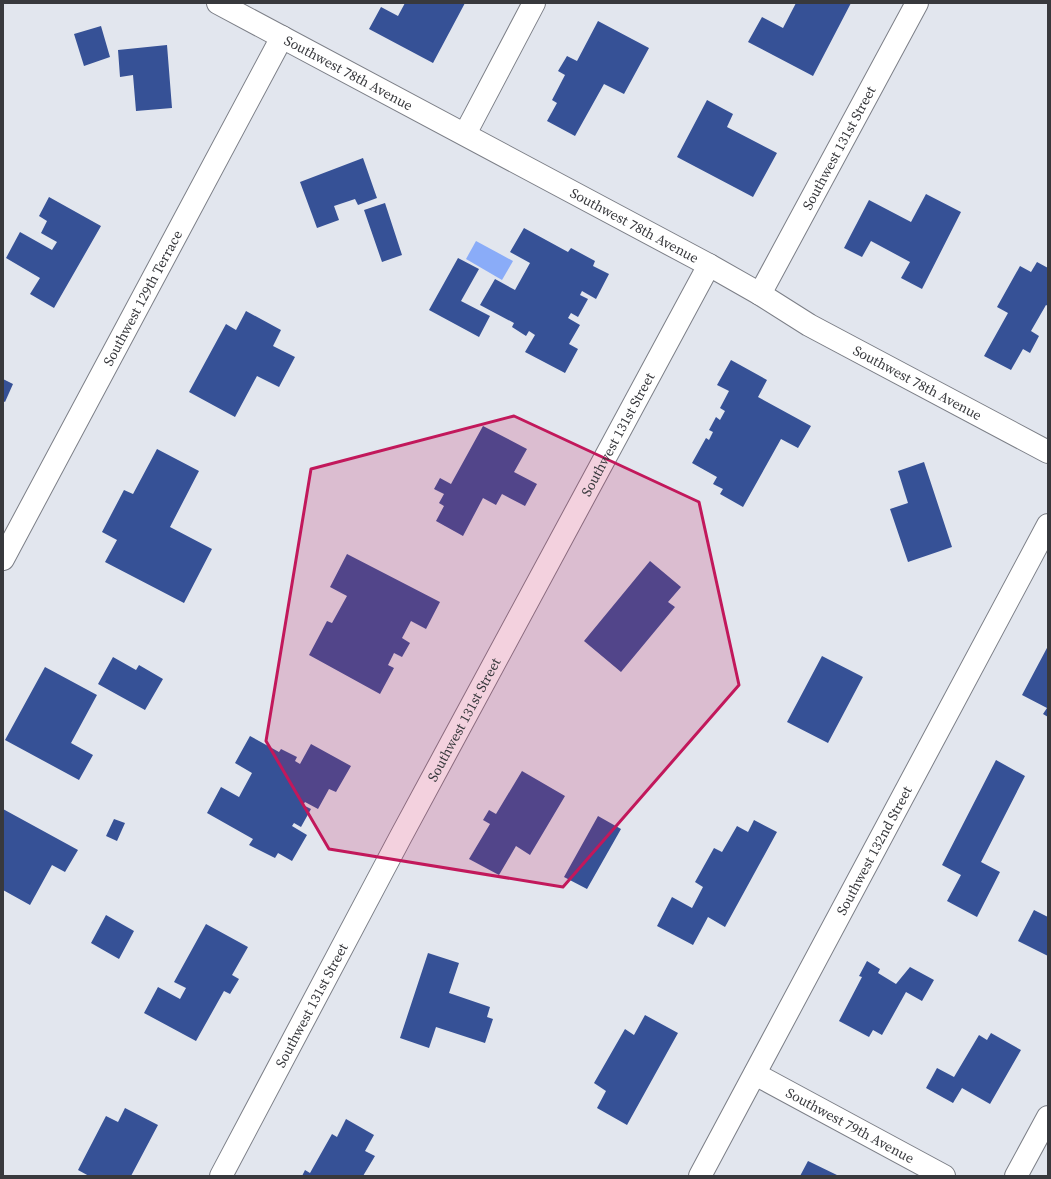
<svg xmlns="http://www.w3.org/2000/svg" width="1051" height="1179" viewBox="0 0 1051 1179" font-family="'Source Serif 4',serif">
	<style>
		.water { fill: #8aacf8 }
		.building { fill: #365196 }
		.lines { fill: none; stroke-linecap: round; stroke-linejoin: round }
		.minor-casing { stroke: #7c7f87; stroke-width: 24 }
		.minor { stroke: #fff; stroke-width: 22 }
		.marked { fill: #c2185b; fill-opacity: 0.2; stroke: #c2185b; stroke-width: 3; stroke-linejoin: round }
		.labels { text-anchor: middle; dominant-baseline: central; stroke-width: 4; stroke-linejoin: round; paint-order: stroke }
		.street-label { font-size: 14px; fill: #38393d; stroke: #eff3fb }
	</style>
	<rect width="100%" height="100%" fill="#e2e6ee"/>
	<path class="water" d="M476,241L513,261L502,280L466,259Z"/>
	<path class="building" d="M405,3H465L433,63L369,29L381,7L398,16Z
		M796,3H851L813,76L748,42L762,17L783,28Z
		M598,21L649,48L624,94L604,84L575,136L547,121L557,103L552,100L565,75L558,71L567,56L577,61Z
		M101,26L110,57L84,66L74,34Z
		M167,45L172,108L136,111L133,75L120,77L118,50Z
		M707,100L733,114L727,127L777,153L753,197L677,157Z
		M363,158L377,198L358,205L355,199L334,206L339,220L317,228L300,182Z
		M926,194L961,212L922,289L901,278L910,262L871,241L862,257L844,248L869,200L911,222Z
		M49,197L101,226L54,308L30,294L40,278L6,258L20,232L52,250L57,242L41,233L47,221L39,216Z
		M385,203L402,255L382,262L364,210Z
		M524,228L568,252L571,248L595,261L593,266L609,274L596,299L582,291L580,295L588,299L578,317L571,313L568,318L580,325L569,344L578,349L565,373L525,352L535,335L529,331L526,336L512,327L514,323L480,305L495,279L515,290L530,263L510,252Z
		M458,258L479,269L461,301L490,316L479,337L429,310Z
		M1037,262L1048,268V306L1046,305L1031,331L1039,336L1030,353L1023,349L1011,370L984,356L1008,313L997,307L1020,266L1031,272Z
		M246,311L281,330L273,346L295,357L279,387L257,376L235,417L189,392L226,324L236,330Z
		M731,360L767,380L758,397L811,426L798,448L781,439L743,507L720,494L723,489L713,484L717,477L692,463L706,438L709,440L713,432L709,430L716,417L720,420L725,411L720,408L729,391L717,385Z
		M3,379L13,384L5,402L3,401Z
		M483,426L527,449L514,472L537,484L525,506L502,494L496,505L483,498L463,536L436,521L444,506L439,503L444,494L434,489L440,478L451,484Z
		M157,449L199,471L170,527L212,549L184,603L105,562L117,540L102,532L124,490L133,494Z
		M924,462L952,547L908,562L890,509L908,503L898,471Z
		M347,554L440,602L426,629L411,621L402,638L410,643L402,657L394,653L388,665L394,668L380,694L309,655L327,621L332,623L347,596L330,587Z
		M650,561L681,587L668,602L675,607L621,672L584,641Z
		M1048,646V717L1043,714L1047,708L1022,695Z
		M822,656L863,677L828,743L787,722Z
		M113,657L136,670L139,665L163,679L145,710L98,684Z
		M45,667L97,695L71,743L93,755L79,780L5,740Z
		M250,736L279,752L281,749L297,757L295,761L300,764L311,744L351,766L336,792L329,789L318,809L305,802L303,805L311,809L301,827L294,823L292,826L307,835L292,861L278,853L275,858L249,845L253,839L207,813L221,787L239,797L252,773L235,763Z
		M996,760L1025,776L981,862L1000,872L977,917L947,901L961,875L942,865Z
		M522,771L565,796L530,855L516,846L499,875L469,859L490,824L483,820L489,810L496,814Z
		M3,809L78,850L65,872L52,865L30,905L3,890Z
		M598,816L621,829L587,889L564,877Z
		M114,819L125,823L117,841L106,836Z
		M754,820L777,832L725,927L708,917L693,945L657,926L672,897L692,908L703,887L695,882L714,848L722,852L737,826L748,832Z
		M1034,910L1048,917V956L1018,941Z
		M106,915L134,931L119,959L91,943Z
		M206,924L248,947L232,975L239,979L230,994L224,991L196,1041L144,1013L158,987L180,999L186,988L174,982Z
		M428,953L459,963L449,993L490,1007L487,1017L493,1019L485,1043L436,1027L429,1048L400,1038Z
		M867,961L880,969L878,973L896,984L910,967L934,980L922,1001L906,992L882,1035L873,1030L869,1037L839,1021L862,977L859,976Z
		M645,1015L678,1033L627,1125L597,1108L606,1091L594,1083L625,1029L634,1035Z
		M991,1033L1021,1050L990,1104L962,1088L953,1103L926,1088L937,1068L954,1077L979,1035L987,1040Z
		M125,1108L158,1125L131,1176H89L78,1170L106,1116L118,1122Z
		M346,1119L374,1135L365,1151L375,1156L363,1176H302L305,1170L310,1173L332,1134L337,1137Z
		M808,1161L839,1176H800Z"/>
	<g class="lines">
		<g class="minor-casing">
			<g id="minor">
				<path id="s1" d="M218,3L709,265L760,294L809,325L1048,452"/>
				<path d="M465,134L534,3"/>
				<path id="s2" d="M760,294L917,3"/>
				<path id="s3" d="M3,559L282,37"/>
				<path id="s4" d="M755,1074L944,1176"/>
				<path id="s5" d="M221,1176L400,838L709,265"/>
				<path id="s6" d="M700,1176L1048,525"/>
				<path d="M1016,1176L1048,1117"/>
			</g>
		</g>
		<use href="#minor" class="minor"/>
	</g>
	<path class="marked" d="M514,416L699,502L739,685L563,887L329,849L266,741L311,469Z"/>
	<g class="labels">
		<g class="street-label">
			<text stroke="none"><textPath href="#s1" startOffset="148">Southwest 78th Avenue</textPath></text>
			<text stroke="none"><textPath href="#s2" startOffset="166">Southwest 131st Street</textPath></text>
			<text stroke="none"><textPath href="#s1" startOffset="472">Southwest 78th Avenue</textPath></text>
			<text stroke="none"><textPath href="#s3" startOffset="296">Southwest 129th Terrace</textPath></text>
			<text stroke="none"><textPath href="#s1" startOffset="796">Southwest 78th Avenue</textPath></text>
			<text stroke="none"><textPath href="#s5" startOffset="841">Southwest 131st Street</textPath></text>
			<text stroke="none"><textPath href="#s5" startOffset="517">Southwest 131st Street</textPath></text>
			<text stroke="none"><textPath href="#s6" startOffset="369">Southwest 132nd Street</textPath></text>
			<text stroke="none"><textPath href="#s5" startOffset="193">Southwest 131st Street</textPath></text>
			<text stroke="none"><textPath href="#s4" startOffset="108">Southwest 79th Avenue</textPath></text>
		</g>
	</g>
	<rect width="1051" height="1179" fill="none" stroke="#38393d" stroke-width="8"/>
</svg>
